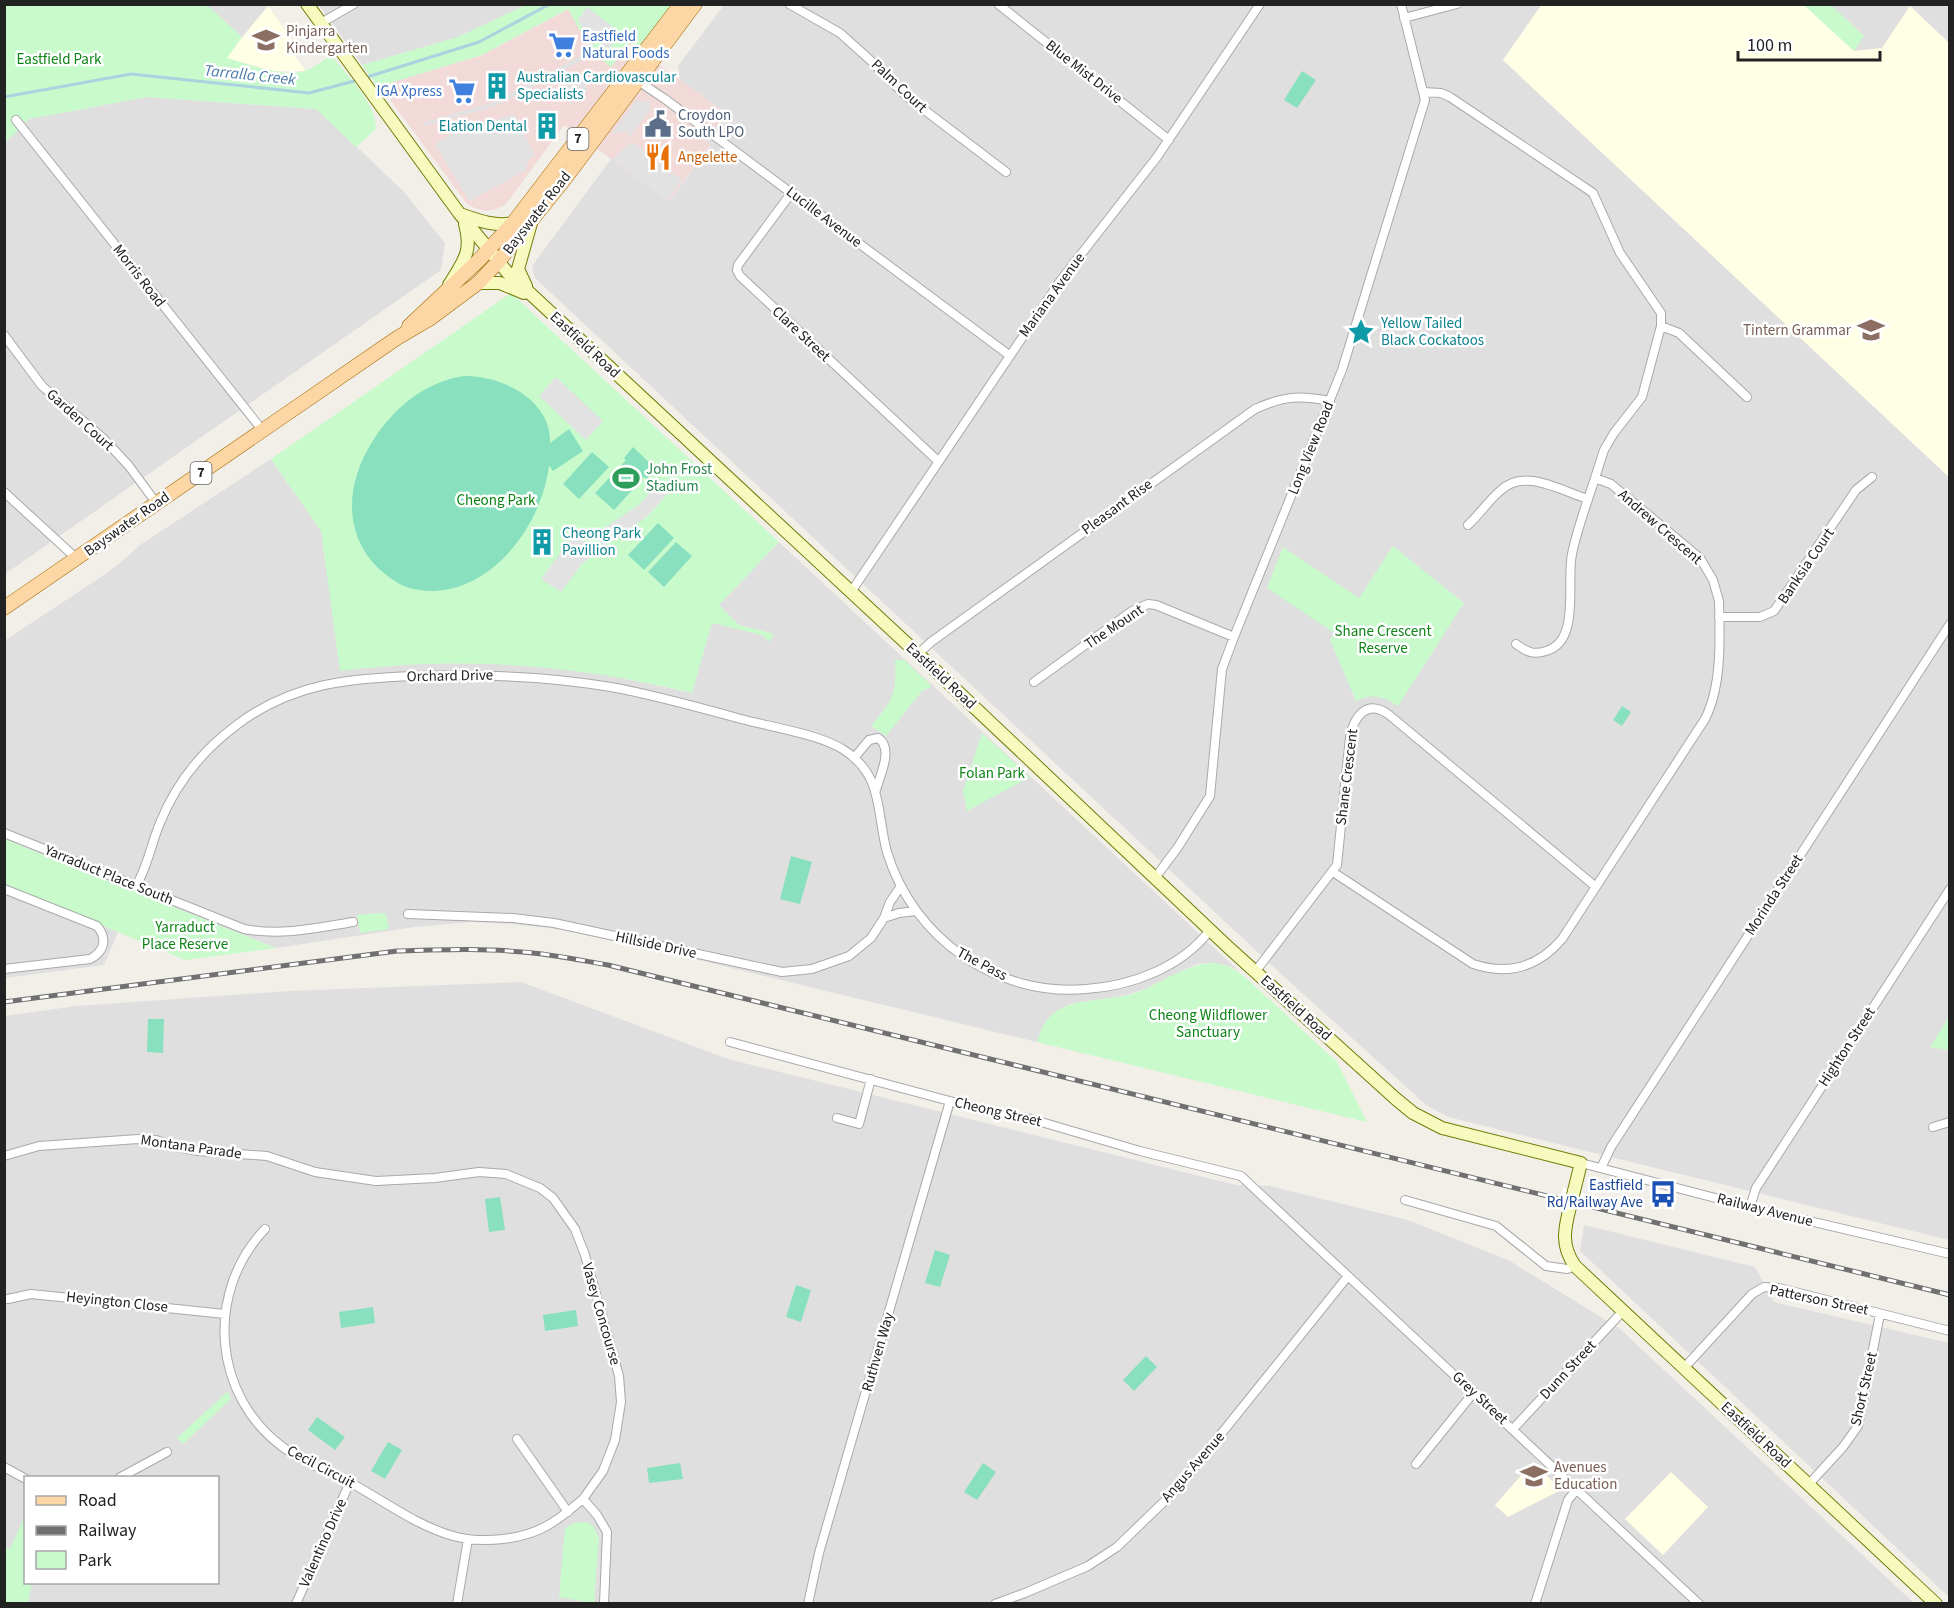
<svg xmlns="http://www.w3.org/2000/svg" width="1954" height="1608" font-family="'Source Sans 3',sans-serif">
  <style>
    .residential { fill: #e0dfdf; fill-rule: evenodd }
    .commercial { fill: #f2dad9 }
    .education { fill: #ffffe5 }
    .park { fill: #c8facc }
    .pitch { fill: #88e0be }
    .parking { fill: #e2e2e2 }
    .pier { fill: #fff }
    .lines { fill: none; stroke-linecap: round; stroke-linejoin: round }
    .stream { stroke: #aad3df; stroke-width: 3 }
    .street-casing { stroke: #a9a9a9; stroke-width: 10 }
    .secondary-casing { stroke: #707d05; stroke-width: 14 }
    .primary-casing { stroke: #a06b00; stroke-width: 15 }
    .street { stroke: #fff; stroke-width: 8 }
    .secondary { stroke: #f7fabf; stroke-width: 12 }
    .primary { stroke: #fcd6a4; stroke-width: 14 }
    .rail-casing { stroke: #707070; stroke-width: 5 }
    .rail { stroke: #fff; stroke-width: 3; stroke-dasharray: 9; stroke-linecap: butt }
    .secondary-bridge-casing { stroke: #707d05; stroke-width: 14; stroke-linecap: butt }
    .secondary-bridge { stroke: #f7fabf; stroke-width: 12 }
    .labels { text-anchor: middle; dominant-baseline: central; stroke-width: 5; stroke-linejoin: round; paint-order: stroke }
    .shield { fill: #fff; stroke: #646464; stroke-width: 1.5 }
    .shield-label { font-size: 14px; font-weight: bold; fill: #222 }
    .education-label { font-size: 15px; fill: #785e54; stroke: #fff; text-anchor: start }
    .shop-label { font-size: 15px; fill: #366cbe; stroke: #fff; text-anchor: start }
    .park-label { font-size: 15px; fill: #0c8416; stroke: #fff }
    .street-label { font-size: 15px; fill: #222; stroke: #fff }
    .culture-label { font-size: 15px; fill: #0d838f; stroke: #fff; text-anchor: start }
    .service-label { font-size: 15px; fill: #4e5e75; stroke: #fff; text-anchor: start }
    .food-label { font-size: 15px; fill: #c56008; stroke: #fff; text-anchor: start }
    .leisure-label { font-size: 15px; fill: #27864d; stroke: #fff; text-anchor: start }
    .transit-label { font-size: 15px; fill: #164399; stroke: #fff; text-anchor: end }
    .water-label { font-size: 16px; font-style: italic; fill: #4a7aab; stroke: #fff }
  </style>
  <rect width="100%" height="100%" fill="#f2efe9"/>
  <!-- residential -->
  <path class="residential" d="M267,4l1,2 -26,31 -36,-32z
    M319,5h207l-68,32 -96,28z
    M724,5h818l-39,55 446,417v763l-501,-123 -22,-12 -146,-132 -745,-695 -3,-12 79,-107 58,42 42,-55 -6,-5 21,-28 -46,-33 -2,-14z
    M1804,5h145v38l-39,-37 -28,42 -28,3z
    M147,97l170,12 87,83 41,51 -4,27 -436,304 -1,-431 25,-24z
    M271,459l50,72 20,139 79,-7 93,1 88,9 91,20 20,-71 50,13 8,6 3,-7 -34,-9 -20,-20 60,-63 460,429 -10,-5 -16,-3 -16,1 -44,22 -20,7 -21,5 -42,6 -18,11 -12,17 -3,10 -351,-85 -127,-28 -49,-5 -39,-2 -56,5 -139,21 -271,-109 -1,-198 94,-62 22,-16 20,-18z
    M4,885l114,47 -14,33 -99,13z
    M521,982l207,77 508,126 34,1 138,34 102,41 110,68 294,274 -1909,1v-588l71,-10 213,-15zM26,1478h192v104h-192z
    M1584,1225l171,42 19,35 175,41v254l-369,-346z"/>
  <!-- commercial -->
  <path class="commercial" d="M569,9l23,43 19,14 18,-23 97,70 -20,28 5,4 -42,56 -105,-76 -58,79 -9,5 -11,2 -11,-3 -8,-4 -87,-118 102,-31z"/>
  <!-- education -->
  <path class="education" d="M1542,4l262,1 50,46 28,-3 28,-42 39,37v434l-446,-417z
    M268,6l26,37 -6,4 18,24h-32l-48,-13z
    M1533,1462l28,28 -53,27 -13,-12z
    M1671,1472l37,35 -45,48 -38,-36z"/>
  <!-- park -->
  <path class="park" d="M5,5h202l35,32 -15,21c21,6 58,21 80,12 8,-3 17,-10 24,-15 16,21 45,47 45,74l-20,18 -40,-38 -169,-12 -118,22 -24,24z
    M526,5h148l-34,45 -11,-7 -18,24 -19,-15 -24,-43 -86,46 -102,31 -4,-2 -14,-19 96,-28z
    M1804,5h27l33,31 -10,15z
    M511,293l268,249 -60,63 20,20 35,9 -5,8 -7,-7 -50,-12 -20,70c-120,-29 -228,-37 -352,-22l-19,-140 -50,-72z
    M1393,546l71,57 -66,103c-14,-10 -26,-13 -42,-5l-26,-61 4,-7 -67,-45 16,-41 76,51z
    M895,660h9l27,25 -1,3 -8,3 -36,45 -15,-10c21,-25 26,-32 24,-66z
    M982,733l48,44 -63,34 -4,-20z
    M4,839l272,109 -91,12 -180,-75z
    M379,913l7,1 3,15 -29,4 -3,-18z
    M1213,963l16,3 16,11 92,85 30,60 -330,-80c4,-14 10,-26 23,-33 17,-10 51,-9 72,-15 28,-9 51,-30 81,-31z
    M1949,1017v33l-19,-3z
    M228,1391l3,8 -48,45 -6,-6z
    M25,1515l1,67 6,1 -4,20h-23v-56l5,2z
    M577,1522l12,1 5,4 5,11 -5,65 -35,-6 6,-69z"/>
  <!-- pitch -->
  <path class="pitch" d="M1302,71l14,9 -19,28 -13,-8z
    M464,376c37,-1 88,24 86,67l19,-14 14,22 -30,20 -4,-6c-7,63 -64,139 -136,124 -13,-3 -25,-12 -35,-21 -37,-37 -31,-88 -4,-129 21,-32 51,-57 90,-63z
    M633,447l23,22 -9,10 -3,-2 -30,33 -19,-17 31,-33 -2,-2z
    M592,452l17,15 -30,32 -16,-15z
    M658,523l16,15 -30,32 -16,-15z
    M676,542l16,14 -28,31 -16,-15z
    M1622,706l9,6 -9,14 -9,-6z
    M791,856l21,6 -12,42 -20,-5z
    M148,1019h16l-1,34 -16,-1z
    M500,1197l5,33 -16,2 -4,-33z
    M935,1250l15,5 -10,32 -15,-4z
    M796,1285l15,5 -10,32 -15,-5z
    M373,1307l2,16 -34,5 -2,-16z
    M576,1310l2,16 -33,5 -2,-16z
    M1146,1356l11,11 -23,24 -11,-11z
    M317,1417l28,20 -10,13 -27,-20z
    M388,1442l14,8 -17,29 -14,-8z
    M680,1463l3,16 -34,4 -2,-15z
    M983,1463l13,9 -19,28 -13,-8z"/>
  <!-- parking -->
  <path class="parking" d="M587,7l34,26 -12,16 -10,-7 -8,4 -13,-26z
    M581,56l2,4 -87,46 -72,20 -2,-3 73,-21z
    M581,78l7,12 -17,14 -8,-16z
    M637,100l3,2 9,-2 1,10 -21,28 -3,-7 -11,3 -2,-2z
    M515,114l20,42 -6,3 -4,12 -56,30 -34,-57 15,-9z
    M632,142l50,38 -14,20 -56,-41z
    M556,377l47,44 -17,19 -47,-44z
    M655,486l12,8 -11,13 -12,12 -40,27 -10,-11 46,-31z
    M576,532l20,21 -14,11 -21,28 -20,-13z"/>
  <!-- pier -->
  <path class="pier" d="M1563,1188l21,5 -5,16 -19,-5z"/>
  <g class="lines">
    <!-- stream -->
    <path class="stream" d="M364,78l115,-36 71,-38
      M4,97l127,-23 178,19 49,-13"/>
    <defs>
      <path id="street" d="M789,4l51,29 29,26 37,37 100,76
        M998,4l171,136
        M1404,18l53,-14
        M321,23l33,-19
        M638,81l27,18 344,256
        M16,120l247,311
        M792,192l-54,73 -1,5 3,6 198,185
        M1661,326l18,7 68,64
        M4,335l38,51 61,52 26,28 28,38
        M4,492l73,67
        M1468,525c12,-11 20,-24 32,-34 24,-24 61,0 88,8
        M851,592l210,-312 96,-123 103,-153
        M1719,617h41l14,-6 82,-121 16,-13
        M1516,644c11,8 17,11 30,7 35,-10 20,-69 26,-97 5,-25 15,-51 23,-76
        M918,654l13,-12 324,-233c29,-13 44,-14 75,-8
        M1034,682l98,-71 16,-7 8,1 78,32
        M854,758l15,-18 9,-2c16,10 2,37 -2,52
        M4,833l240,96c36,7 73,-1 109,-7
        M1333,872l140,92c36,12 65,3 89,-25l143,-220c17,-33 15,-81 14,-118l-6,-21 -13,-22 -89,-74 -16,-6 9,-28 10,-17 28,-36 19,-71v-13l-41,-60 -27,-60 -143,-96 -9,-4 -18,-1
        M1155,878l23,-31 32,-51 12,-127 12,-32 108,-267 83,-270 -24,-96
        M136,886c12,-20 15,-42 24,-63 16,-40 44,-74 78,-99 55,-41 112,-46 178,-48 66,-2 130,0 195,11 44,8 87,20 130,32 30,8 78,15 103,31 40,26 32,62 43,102 26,86 109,145 199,137 46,-3 96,-22 124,-59
        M4,889l93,37c11,13 7,26 -7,33l-86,10
        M408,914l105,4 41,5 228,49 30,-3 37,-13 22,-18 13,-20 15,-5 17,-2
        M884,918l6,-16 11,-16
        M1255,972l82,-107 13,-128c4,-20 16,-38 38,-23l208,173
        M730,1042l257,69 44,8 109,32 101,25 458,428
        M837,1118l22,6 12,-45
        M1933,1127l17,-5
        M4,1156l35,-10 99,-7 18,1 21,7 21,4 69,5 48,16 61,9 59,-3 44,-6 27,2 34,14 13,10 22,31 10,26 34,121 2,26 -6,38 -12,31 -20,28 14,16 10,17 -3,72
        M1581,1163l169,44 200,47
        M1601,1168l10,-21 339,-523
        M1405,1200l91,26 50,40 21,3 8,-3
        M1750,1207l6,-19 194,-299
        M265,1229c-60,63 -53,167 19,219 21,15 46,24 69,36 32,18 65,42 100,52 30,8 71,4 97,-12 12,-7 22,-16 33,-25
        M8,1299l23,-5 194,20
        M1684,1368l68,-74 12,-7 15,1 171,43
        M1513,1429l110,-118
        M517,1439l51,73
        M1416,1464l58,-72
        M4,1467l22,12
        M119,1478l48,-26
        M1809,1484l34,-37 15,-21 22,-112
        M296,1604l54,-122
        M457,1604l11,-65
        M808,1604l11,-51 131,-452
        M995,1604l30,-11 63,-27 29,-19 59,-57 172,-214
        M1535,1604l33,-104 9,-11"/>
      <path id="secondary" d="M307,4l152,209 48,59 411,382 310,293 168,152 17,14 29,15 139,35 -7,28
        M460,214c17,6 35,13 53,9
        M478,283h22l24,10
        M449,285c14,-23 24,-33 16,-61
        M526,286l-8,-17 13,-46
        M1570,1207c-6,23 -9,39 5,59l361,338"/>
      <path id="primary" d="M409,326l68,-64 36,-39 168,-219
        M4,608l393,-270 34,-20 47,-35 20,-21 69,-86 128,-172"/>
    </defs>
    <!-- street casing -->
    <use href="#street" class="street-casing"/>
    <!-- secondary casing -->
    <use href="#secondary" class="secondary-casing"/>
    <!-- primary casing -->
    <use href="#primary" class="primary-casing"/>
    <!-- street -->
    <use href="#street" class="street"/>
    <!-- secondary -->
    <use href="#secondary" class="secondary"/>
    <!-- primary -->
    <use href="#primary" class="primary"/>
    <defs>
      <path id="rail" d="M4,1002l393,-51c41,-1 83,-3 125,1 29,2 57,8 86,13l1342,330"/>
    </defs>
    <!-- rail casing -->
    <use href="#rail" class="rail-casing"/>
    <!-- rail -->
    <use href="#rail" class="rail"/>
    <defs>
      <path id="secondary-bridge" d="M1570,1207l4,-16"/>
    </defs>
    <!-- secondary-bridge casing -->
    <use href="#secondary-bridge" class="secondary-bridge-casing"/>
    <!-- secondary-bridge -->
    <use href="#secondary-bridge" class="secondary-bridge"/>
  </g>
  <!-- icons -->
  <defs>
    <symbol id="school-bare" viewBox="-9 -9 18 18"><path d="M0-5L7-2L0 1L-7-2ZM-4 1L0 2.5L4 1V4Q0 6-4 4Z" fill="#8d6e63" stroke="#fff" stroke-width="2.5" paint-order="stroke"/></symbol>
    <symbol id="supermarket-bare" viewBox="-9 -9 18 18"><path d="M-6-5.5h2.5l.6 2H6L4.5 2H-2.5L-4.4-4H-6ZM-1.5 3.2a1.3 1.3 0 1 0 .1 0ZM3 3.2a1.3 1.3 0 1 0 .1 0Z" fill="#3f7fe0" stroke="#fff" stroke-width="2.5" paint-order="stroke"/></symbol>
    <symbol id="building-bare" viewBox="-9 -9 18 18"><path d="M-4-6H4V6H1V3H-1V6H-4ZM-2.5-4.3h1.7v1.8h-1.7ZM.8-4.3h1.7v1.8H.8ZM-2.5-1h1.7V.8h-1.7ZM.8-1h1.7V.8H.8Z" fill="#0f9aa8" stroke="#fff" stroke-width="2.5" paint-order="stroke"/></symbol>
    <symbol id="civic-bare" viewBox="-9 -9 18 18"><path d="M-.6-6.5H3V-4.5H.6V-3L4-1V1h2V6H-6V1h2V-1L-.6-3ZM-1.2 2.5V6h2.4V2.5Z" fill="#5c6f8a" stroke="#fff" stroke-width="2.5" paint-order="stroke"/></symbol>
    <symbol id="restaurant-bare" viewBox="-9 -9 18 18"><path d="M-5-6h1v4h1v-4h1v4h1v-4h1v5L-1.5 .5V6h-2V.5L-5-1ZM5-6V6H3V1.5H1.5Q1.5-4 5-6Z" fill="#e8710a" stroke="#fff" stroke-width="2.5" paint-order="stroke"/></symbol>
    <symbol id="sight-bare" viewBox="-9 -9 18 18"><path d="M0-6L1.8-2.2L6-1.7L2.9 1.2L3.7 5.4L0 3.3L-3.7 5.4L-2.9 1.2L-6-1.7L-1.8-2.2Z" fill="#0f9aa8" stroke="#fff" stroke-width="2.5" paint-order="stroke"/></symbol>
    <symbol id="stadium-bare" viewBox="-9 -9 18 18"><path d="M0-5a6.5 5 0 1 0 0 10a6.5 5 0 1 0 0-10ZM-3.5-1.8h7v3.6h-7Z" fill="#2e9e5b" stroke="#fff" stroke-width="2.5" paint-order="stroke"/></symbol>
    <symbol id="bus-bare" viewBox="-9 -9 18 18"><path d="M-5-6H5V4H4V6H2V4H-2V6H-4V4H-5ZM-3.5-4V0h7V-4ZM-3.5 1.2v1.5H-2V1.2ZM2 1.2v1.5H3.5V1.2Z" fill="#1a4fb4" stroke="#fff" stroke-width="2.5" paint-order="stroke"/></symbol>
  </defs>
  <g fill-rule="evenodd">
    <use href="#school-bare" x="247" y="21" width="38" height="38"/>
    <use href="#supermarket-bare" x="543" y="26" width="38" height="38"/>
    <use href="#building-bare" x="478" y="67" width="38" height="38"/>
    <use href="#supermarket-bare" x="443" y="72" width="38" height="38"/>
    <use href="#civic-bare" x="639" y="105" width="38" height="38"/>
    <use href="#building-bare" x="528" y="107" width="38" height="38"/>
    <use href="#restaurant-bare" x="639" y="138" width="38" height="38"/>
    <use href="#school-bare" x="1852" y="311" width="38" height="38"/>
    <use href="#sight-bare" x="1342" y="313" width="38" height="38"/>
    <use href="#stadium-bare" x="607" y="459" width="38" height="38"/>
    <use href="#building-bare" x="523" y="523" width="38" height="38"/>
    <use href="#bus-bare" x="1644" y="1175" width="38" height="38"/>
    <use href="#school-bare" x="1515" y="1457" width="38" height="38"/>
  </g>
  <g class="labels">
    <!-- shield labels -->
    <g class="shield">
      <rect x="567.5" y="128" width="21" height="22" rx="4.5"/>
      <rect x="190.5" y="462" width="21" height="22" rx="4.5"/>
    </g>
    <g class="shield-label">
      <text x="578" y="139">7</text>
      <text x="201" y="473">7</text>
    </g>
    <!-- education labels -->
    <g class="education-label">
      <text x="286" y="31">Pinjarra<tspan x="286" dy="17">Kindergarten</tspan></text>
      <text x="1851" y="330" text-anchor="end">Tintern Grammar</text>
      <text x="1554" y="1467">Avenues<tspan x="1554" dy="17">Education</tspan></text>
    </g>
    <!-- shop labels -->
    <g class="shop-label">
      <text x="582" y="36">Eastfield<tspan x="582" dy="17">Natural Foods</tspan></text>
      <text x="442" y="91" text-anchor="end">IGA Xpress</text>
    </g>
    <!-- park labels -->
    <g class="park-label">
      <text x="59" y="59">Eastfield Park</text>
      <text x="496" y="500">Cheong Park</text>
      <text x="1383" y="631">Shane Crescent<tspan x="1383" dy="17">Reserve</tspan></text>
      <text x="992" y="773">Folan Park</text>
      <text x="185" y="927">Yarraduct<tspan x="185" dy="17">Place Reserve</tspan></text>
      <text x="1208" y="1015">Cheong Wildflower<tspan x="1208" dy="17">Sanctuary</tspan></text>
    </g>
    <!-- street labels -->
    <g class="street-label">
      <text transform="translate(1084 72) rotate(38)">Blue Mist Drive</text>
      <text transform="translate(899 86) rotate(43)">Palm Court</text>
      <text transform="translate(537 213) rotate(-52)">Bayswater Road</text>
      <text transform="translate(824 217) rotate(37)">Lucille Avenue</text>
      <text transform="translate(139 276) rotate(52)">Morris Road</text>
      <text transform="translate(1052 295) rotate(-54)">Mariana Avenue</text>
      <text transform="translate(801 334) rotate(43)">Clare Street</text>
      <text transform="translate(585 345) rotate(43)">Eastfield Road</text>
      <text transform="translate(80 420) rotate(42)">Garden Court</text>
      <text transform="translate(1311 448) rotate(-68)">Long View Road</text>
      <text transform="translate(1117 507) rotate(-36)">Pleasant Rise</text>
      <text transform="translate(127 524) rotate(-35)">Bayswater Road</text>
      <text transform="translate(1660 527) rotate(41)">Andrew Crescent</text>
      <text transform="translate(1806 566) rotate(-56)">Banksia Court</text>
      <text transform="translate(1114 627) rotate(-34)">The Mount</text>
      <text transform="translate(450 676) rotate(-1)">Orchard Drive</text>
      <text transform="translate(941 676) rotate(43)">Eastfield Road</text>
      <text transform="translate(1347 777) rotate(-83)">Shane Crescent</text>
      <text transform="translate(109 875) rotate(22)">Yarraduct Place South</text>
      <text transform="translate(1774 895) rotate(-57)">Morinda Street</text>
      <text transform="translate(656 945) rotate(12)">Hillside Drive</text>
      <text transform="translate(982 964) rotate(28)">The Pass</text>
      <text transform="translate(1296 1008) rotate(42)">Eastfield Road</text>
      <text transform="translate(1847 1047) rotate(-57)">Highton Street</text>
      <text transform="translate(998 1112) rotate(13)">Cheong Street</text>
      <text transform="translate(191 1147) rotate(8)">Montana Parade</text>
      <text transform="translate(1765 1210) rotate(14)">Railway Avenue</text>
      <text transform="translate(1819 1300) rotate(12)">Patterson Street</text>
      <text transform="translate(117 1302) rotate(6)">Heyington Close</text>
      <text transform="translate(601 1314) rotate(74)">Vasey Concourse</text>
      <text transform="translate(878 1352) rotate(-74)">Ruthven Way</text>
      <text transform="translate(1568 1370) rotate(-47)">Dunn Street</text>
      <text transform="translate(1864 1389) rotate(-77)">Short Street</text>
      <text transform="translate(1480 1398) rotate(43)">Grey Street</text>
      <text transform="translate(1756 1435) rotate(43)">Eastfield Road</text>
      <text transform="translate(321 1467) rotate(28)">Cecil Circuit</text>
      <text transform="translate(1193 1467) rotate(-49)">Angus Avenue</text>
      <text transform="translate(323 1543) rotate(-66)">Valentino Drive</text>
    </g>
    <!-- culture labels -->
    <g class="culture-label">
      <text x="517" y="77">Australian Cardiovascular<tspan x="517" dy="17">Specialists</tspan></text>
      <text x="527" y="126" text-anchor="end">Elation Dental</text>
      <text x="1381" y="323">Yellow Tailed<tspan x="1381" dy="17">Black Cockatoos</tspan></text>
      <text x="562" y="533">Cheong Park<tspan x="562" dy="17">Pavillion</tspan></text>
    </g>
    <!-- service labels -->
    <g class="service-label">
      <text x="678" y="115">Croydon<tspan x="678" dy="17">South LPO</tspan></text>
    </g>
    <!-- food labels -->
    <g class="food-label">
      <text x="678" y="157">Angelette</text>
    </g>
    <!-- leisure labels -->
    <g class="leisure-label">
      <text x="646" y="469">John Frost<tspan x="646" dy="17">Stadium</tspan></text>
    </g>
    <!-- transit labels -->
    <g class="transit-label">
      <text x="1643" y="1185">Eastfield<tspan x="1643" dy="17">Rd/Railway Ave</tspan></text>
    </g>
    <!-- water labels -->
    <g class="water-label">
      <text transform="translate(250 75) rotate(6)">Tarralla Creek</text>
    </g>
  </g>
  <!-- border -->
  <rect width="1954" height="1608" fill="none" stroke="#222222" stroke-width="12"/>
  <!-- legend -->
  <rect x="24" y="1476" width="195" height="108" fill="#ffffff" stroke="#a7a7a7" stroke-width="1.5"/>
  <rect x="36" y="1496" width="30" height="9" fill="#fcd6a4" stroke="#a7a7a7" stroke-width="1.5"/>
  <text x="78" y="1506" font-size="18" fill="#222222">Road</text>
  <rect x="36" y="1526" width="30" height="9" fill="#707070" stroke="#a7a7a7" stroke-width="1.5"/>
  <text x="78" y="1536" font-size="18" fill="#222222">Railway</text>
  <rect x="36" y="1551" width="30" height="18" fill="#c8facc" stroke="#a7a7a7" stroke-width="1.5"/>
  <text x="78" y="1566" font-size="18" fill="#222222">Park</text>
  <!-- scale -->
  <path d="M1738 51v9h142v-9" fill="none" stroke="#222222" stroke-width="3"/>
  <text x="1747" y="51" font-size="18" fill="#222222" stroke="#ffffff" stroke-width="4.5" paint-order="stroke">100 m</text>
</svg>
